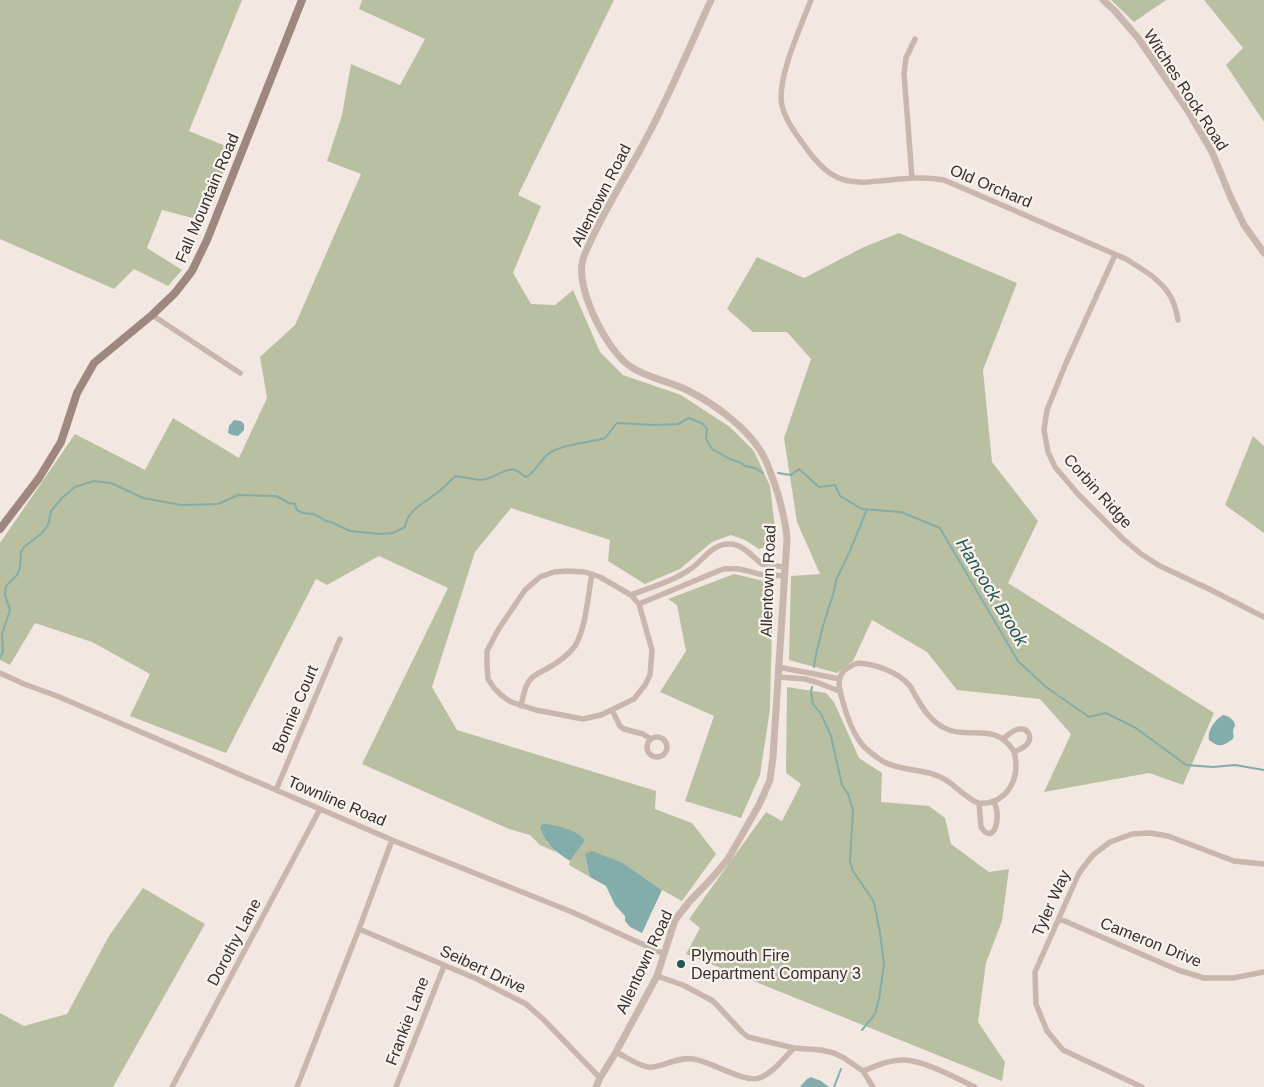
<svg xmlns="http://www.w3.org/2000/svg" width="1264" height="1087" font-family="Arial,sans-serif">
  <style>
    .green { fill: #b9c0a2 }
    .water { fill: #82adaa }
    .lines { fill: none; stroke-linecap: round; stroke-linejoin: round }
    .stream { stroke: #82adaa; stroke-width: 2 }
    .minor { stroke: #c9b7ae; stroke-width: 5.5 }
    .tertiary { stroke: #c9b7ae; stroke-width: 7 }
    .secondary { stroke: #9d877f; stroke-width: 8 }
    .poi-dot { fill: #245755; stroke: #f9f3ee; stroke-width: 2 }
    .labels { text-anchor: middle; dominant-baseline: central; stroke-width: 4.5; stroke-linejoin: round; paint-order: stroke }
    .street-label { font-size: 16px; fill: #382e2c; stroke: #f9f3ee }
    .poi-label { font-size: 16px; fill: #382e2c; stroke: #f9f3ee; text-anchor: start }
    .water-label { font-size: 18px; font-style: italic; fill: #245755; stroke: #f9f3ee }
  </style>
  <rect width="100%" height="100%" fill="#f2e8e1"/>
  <!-- green -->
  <path class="green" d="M0,0h242l-53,131 44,18 -29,72 -42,-11 -15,38 35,22 -14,16 -34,-17 -20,20 -114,-50z
    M362,0h252l-96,195 23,11 -28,67 18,31 24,1 18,-15 27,62 23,23 58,20 49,32 24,24 16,35 6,50 -5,9 -12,4 -14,-9 -14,-5 -19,7 -32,27 -35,15 -37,-23 2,-21 -99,-32 -36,44 -43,135 25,43 199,61 -1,18 37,14 24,31 -34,47 -20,-11 -39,-27 -38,-8 5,22 -21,-12 1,-4 15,-20h-39l10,11 -16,-7 -10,-10 -21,-6 -147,-65 86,-176 -69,-32 -52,29 -11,-6 -90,174 -96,-37 20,-42 -58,-32 -57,-19 -25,42 -10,-5v-117l75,-109 70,36 28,-52 66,40 28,-60 -7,-41 35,-32 66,-151 -34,-13 15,-46 9,-51 49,21 25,-46 -66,-30z
    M1111,0h55l-32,22z
    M1204,0h60v122l-38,-57 17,-17z
    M899,233l118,50 -34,87 9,92 46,59 -30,62 206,130 -31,72 -34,-12 -105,19 27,-58 -31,-35 -83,-9 -30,-38 -55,-32 -19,41 -16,12 -48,-13 2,-84 29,-2 -23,-52 -13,-84 27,-79 -24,-27h-34l-26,-23 30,-52 47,21 60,-31z
    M1253,436l11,10v87l-39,-28z
    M734,574l39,9 -3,126 -10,66 -19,43 -56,-17 29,-85 -54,-24 26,-41 -9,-46 -9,-6z
    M787,687l39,6 8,9 25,56 23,15 -1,29 48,4 16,12 6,26 38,28 20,-3 -7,52 -16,42 -8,59 27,40 -3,19 -316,-127 14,-26 -11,-9 77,-107 16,9 19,-37 -15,-11z
    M143,888l62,36 -92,163h-113v-74l24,13 43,-12 42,-78z"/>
  <!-- water -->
  <path class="water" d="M234,420l7,1 3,3v6l-6,6 -6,-1 -4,-2 1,-7z
    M1223,715c6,1 12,5 12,11 -1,2 -2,3 -2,5 0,2 1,5 0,8 -10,7 -14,9 -24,1 -2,-10 6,-20 14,-25z
    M542,824c12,0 37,6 43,17l-15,20c-17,-11 -23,-16 -30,-34z
    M592,851l31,12 39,27 -20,43 -12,-6 -5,-6v-5l-10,-11 -9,-19 -16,-9 -5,-22 1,-2z
    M811,1077l10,4 8,6h-29l7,-8z"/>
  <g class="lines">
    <!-- stream -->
    <path class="stream" d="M778,473l13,2 8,-6 20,18 16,-2 5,11 22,13 39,3 39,16 78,133 28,26 43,30 17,-4 30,15 50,37 27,2 22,-2 29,5
      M0,658l3,-7 -1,-17 8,-24 -5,-15 1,-9 11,-11 3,-7 1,-16 3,-5 17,-13 7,-9 3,-14 11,-13 13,-11 19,-6 17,2 32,15 38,7 37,-1 20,-9 38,1 13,7 6,1 2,6 6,3 11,1 12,7 5,1 19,9 31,3 12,-1 12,-6c3,-17 16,-22 29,-32 8,-5 14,-13 22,-19 8,1 16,3 24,4 12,0 25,-13 35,-10 4,1 7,5 11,7 10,-4 14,-19 25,-25 16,-9 37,-9 54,-14l12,-15 38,2 23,-1 11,-6 14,6 4,5 -1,10 6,10 16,9 13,5 4,3 10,2 8,5
      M814,667l2,-13 7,-28 11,-35 2,-11 14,-29 17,-42
      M812,687l-1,5 2,12 8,10 10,22 11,49 6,9 5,16 -3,51 3,10 21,31 6,31 4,31 -5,35 -4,15 -13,16
      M834,1087l7,-18"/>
    <!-- minor -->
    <path class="minor" d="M811,0c-10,26 -35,80 -29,106 5,18 17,32 27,46 14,18 27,30 51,30 6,1 13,-1 19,-1 22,-2 43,-5 65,-1l182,79c19,12 40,23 48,45 2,5 3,11 4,16
      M912,178l-8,-105 2,-15 9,-19
      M1115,255l-49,108 -19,47 -3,20 4,22 7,15 23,27 44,44 19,16 19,12 49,23 55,28
      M152,315l88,58
      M567,571l18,1 15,5 31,18 8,9 13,46 -2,25 -5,10 -11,14 -33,16 -18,4 -47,-9 -25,-8 -10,-7 -7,-7 -6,-9 -1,-13v-15l11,-21 27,-40 15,-13 14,-5z
      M631,595c21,-8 43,-14 61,-27 12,-9 21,-25 38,-24 12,0 23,13 32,20l4,1 19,2
      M639,604l84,-35c14,-2 24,2 36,5 9,1 17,1 25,2
      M858,663c17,1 40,9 51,22 3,3 4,7 6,10 7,12 14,24 26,31 25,16 52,-6 72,24 3,5 3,13 3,19 -2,20 -16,36 -37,34 -8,-1 -23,-16 -30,-21 -21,-15 -43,-9 -65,-20 -8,-5 -17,-11 -23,-19 -8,-10 -12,-22 -16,-34 -6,-21 -14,-37 13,-46z
      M778,667l62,12
      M0,673l24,11 33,12 105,45 230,99 180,72 92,42
      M778,677l27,2 11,3 23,9
      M521,706c2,-8 3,-18 8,-25 5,-7 12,-9 19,-13 9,-5 21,-14 27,-22 11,-18 13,-51 17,-72
      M612,710l8,16 4,3 19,5 8,5
      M647 747a10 10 0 1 1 20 0a10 10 0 1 1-20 0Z
      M1003,739c5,-4 11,-10 17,-10 8,-1 12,8 8,14 -3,4 -9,7 -14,9
      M276,790l64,-151
      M979,803l2,24c13,20 21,-11 13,-25
      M1060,919l118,51 26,8h29l31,-6
      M359,929l118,50 49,25 17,15 57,59
      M657,976l26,9 30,16 29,31 6,5 46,11 27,2 13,3 10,5 19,13 10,16
      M616,1052c10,5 21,13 32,15 11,2 30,-11 45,-8 17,2 51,24 66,19 13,-4 26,-21 35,-30
      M863,1071c13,-5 28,-12 42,-11 20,1 51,18 70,27
      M172,1087l148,-278
      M297,1087l62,-158 33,-89
      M396,1087l48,-121
      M1142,1087l-79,-37 -16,-19 -11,-27 -1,-32 44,-99 14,-18 17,-13 22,-8 18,-1 18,3 66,25 30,3"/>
    <!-- tertiary -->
    <path class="tertiary" d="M1103,0l11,10 24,28 50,73 24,41 19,46 13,27 20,28
      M596,1087l4,-9 16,-26 41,-76 18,-56 14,-18 23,-24 16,-19 31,-54 11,-25 3,-23 14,-218c-1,-16 -5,-30 -9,-45 -4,-12 -8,-24 -13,-35 -14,-29 -50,-55 -78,-69 -19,-9 -39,-12 -56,-23 -24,-16 -53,-74 -49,-103 1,-9 7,-19 11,-28 14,-29 31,-57 47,-86 27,-48 48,-100 71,-150"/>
    <!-- secondary -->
    <path class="secondary" d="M0,529l39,-51 22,-36 16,-49 17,-30 58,-48 23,-22 17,-22 15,-31 95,-240"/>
  </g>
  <!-- markers -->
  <circle class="poi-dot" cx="681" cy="964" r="5"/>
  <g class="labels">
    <!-- street labels -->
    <g class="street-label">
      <text transform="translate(1186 90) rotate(57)">Witches Rock Road</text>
      <text transform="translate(991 186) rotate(23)">Old Orchard</text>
      <text transform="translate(601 195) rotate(-63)">Allentown Road</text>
      <text transform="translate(207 198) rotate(-67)">Fall Mountain Road</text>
      <text transform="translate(1098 491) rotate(48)">Corbin Ridge</text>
      <text transform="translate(768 581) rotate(-88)">Allentown Road</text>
      <text transform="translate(295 709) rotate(-67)">Bonnie Court</text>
      <text transform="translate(337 801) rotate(23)">Townline Road</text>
      <text transform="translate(1051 903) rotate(-66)">Tyler Way</text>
      <text transform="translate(234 942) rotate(-62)">Dorothy Lane</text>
      <text transform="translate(1151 942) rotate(22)">Cameron Drive</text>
      <text transform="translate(644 962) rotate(-65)">Allentown Road</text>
      <text transform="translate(483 969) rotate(25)">Seibert Drive</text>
      <text transform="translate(407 1021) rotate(-69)">Frankie Lane</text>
    </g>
    <!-- poi labels -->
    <g class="poi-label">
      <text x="691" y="955">Plymouth Fire<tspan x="691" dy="18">Department Company 3</tspan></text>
    </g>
    <!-- water labels -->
    <g class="water-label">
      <text transform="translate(992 592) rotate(59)">Hancock Brook</text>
    </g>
  </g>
</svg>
